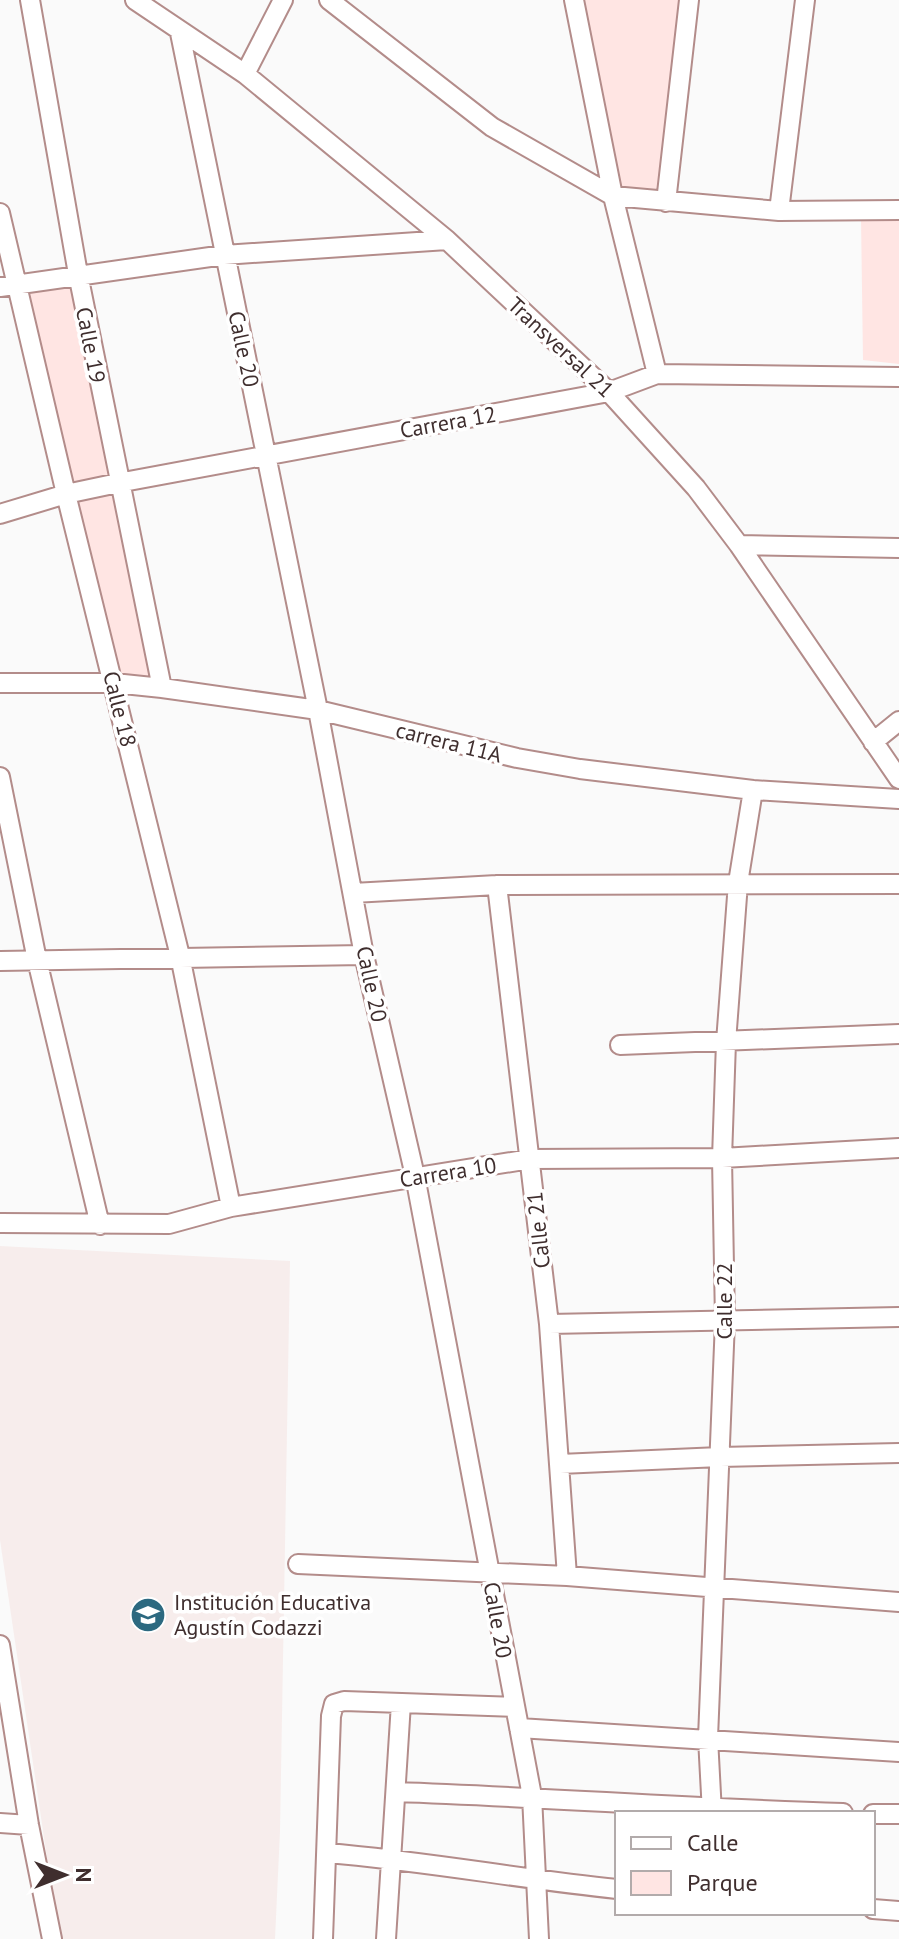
<svg xmlns="http://www.w3.org/2000/svg" width="899" height="1939" font-family="'PT Sans',sans-serif">
  <style>
    .built { fill: #f7edec }
    .green { fill: #ffe5e3 }
    .lines { fill: none; stroke-linecap: round; stroke-linejoin: round }
    .minor-casing { stroke: #b38c8a; stroke-width: 22 }
    .minor { stroke: #fff; stroke-width: 18 }
    .labels { text-anchor: middle; dominant-baseline: central; stroke-width: 7; stroke-linejoin: round; paint-order: stroke }
    .street-label { font-size: 22px; fill: #3f2e2e; stroke: #fff }
    .poi-label { font-size: 22px; fill: #3f2e2e; stroke: #fff; text-anchor: start }
  </style>
  <rect width="100%" height="100%" fill="#fafafa"/>
  <!-- built -->
  <path class="built" d="M0,1246l290,15 -10,570 -5,108h-216l-59,-399z"/>
  <!-- green -->
  <path class="green" d="M577,0h107l-21,199 -46,-5z
    M899,216v148l-36,-4 -2,-142z
    M74,279l38,200 -42,8 -45,-197z
    M115,487l41,197 -40,-5 -44,-181z"/>
  <g class="lines">
    <defs>
      <path id="minor" d="M30,0l48,274 84,414
        M135,0l110,74 202,166 162,152 87,96 43,57 160,234
        M329,0l163,127 121,69 166,15 120,-1
        M574,0l39,196 44,178
        M180,33l138,677 46,245 51,221 117,620 7,143
        M245,74l38,-74
        M666,202l23,-202
        M779,211l26,-211
        M0,213l66,281 114,462 51,251
        M0,287l224,-32 223,-15
        M0,514l66,-20 52,-11 491,-91 48,-18 242,3
        M739,545l160,3
        M0,683h114l48,5 156,22 199,48 63,11 173,21 146,9
        M873,742l26,-21
        M0,777l37,183 63,265
        M497,885l52,439 18,252
        M353,893l144,-8 402,-1
        M0,961l364,-6
        M620,1045l279,-11
        M0,1223l169,1 62,-17 299,-48 192,-1 177,-10
        M549,1324l350,-7
        M560,1464l160,-7 179,-4
        M298,1564l269,12 332,26
        M0,1645l29,180 23,114
        M519,1728l380,24
        M396,1792c150,5 298,17 447,21
        M712,1813l-4,-75 17,-417 -3,-163 4,-116 12,-159 15,-93
        M873,1814h26
        M0,1823l29,2
        M327,1853c97,8 193,26 290,36
        M873,1909l26,2
        M323,1939l8,-223 3,-12 10,-3 170,6
        M386,1939l15,-236"/>
    </defs>
    <!-- minor casing -->
    <use href="#minor" class="minor-casing"/>
    <!-- minor -->
    <use href="#minor" class="minor"/>
  </g>
  <!-- icons -->
  <defs>
    <symbol id="university-disc" viewBox="-11 -11 22 22"><circle r="9.5" fill="#2c6980" stroke="#fff"/><path d="M0-5L7-2L0 1L-7-2ZM-4 1L0 2.5L4 1V4Q0 6-4 4Z" fill="#fff"/></symbol>
  </defs>
  <g fill-rule="evenodd">
    <use href="#university-disc" x="128" y="1595" width="40" height="40"/>
  </g>
  <g class="labels">
    <!-- street labels -->
    <g class="street-label">
      <text transform="translate(91 345) rotate(79)">Calle 19</text>
      <text transform="translate(561 347) rotate(43)">Transversal 21</text>
      <text transform="translate(244 349) rotate(78)">Calle 20</text>
      <text transform="translate(448 422) rotate(-10)">Carrera 12</text>
      <text transform="translate(120 709) rotate(76)">Calle 18</text>
      <text transform="translate(449 742) rotate(14)">carrera 11A</text>
      <text transform="translate(372 984) rotate(78)">Calle 20</text>
      <text transform="translate(448 1172) rotate(-9)">Carrera 10</text>
      <text transform="translate(538 1230) rotate(-96)">Calle 21</text>
      <text transform="translate(724 1301) rotate(-90)">Calle 22</text>
      <text transform="translate(498 1620) rotate(80)">Calle 20</text>
    </g>
    <!-- poi labels -->
    <g class="poi-label">
      <text x="174" y="1602">Institución Educativa<tspan x="174" dy="25">Agustín Codazzi</tspan></text>
    </g>
  </g>
  <!-- legend -->
  <rect x="615" y="1811" width="260" height="104" fill="#ffffff" stroke="#b2abab" stroke-width="2"/>
  <rect x="631" y="1837" width="40" height="12" fill="#ffffff" stroke="#b2abab" stroke-width="2"/>
  <text x="687" y="1851" font-size="24" fill="#3f2e2e">Calle</text>
  <rect x="631" y="1871" width="40" height="24" fill="#ffe5e3" stroke="#b2abab" stroke-width="2"/>
  <text x="687" y="1891" font-size="24" fill="#3f2e2e">Parque</text>
  <!-- north arrow -->
  <g transform="translate(64 1875) rotate(90)" stroke="#ffffff" stroke-width="6" paint-order="stroke">
  <path d="M0-6L14 30L0 20L-14 30Z" fill="#3f2e2e"/>
  <text y="-12" font-size="22" font-weight="bold" text-anchor="middle" fill="#3f2e2e">N</text>
  </g>
</svg>
